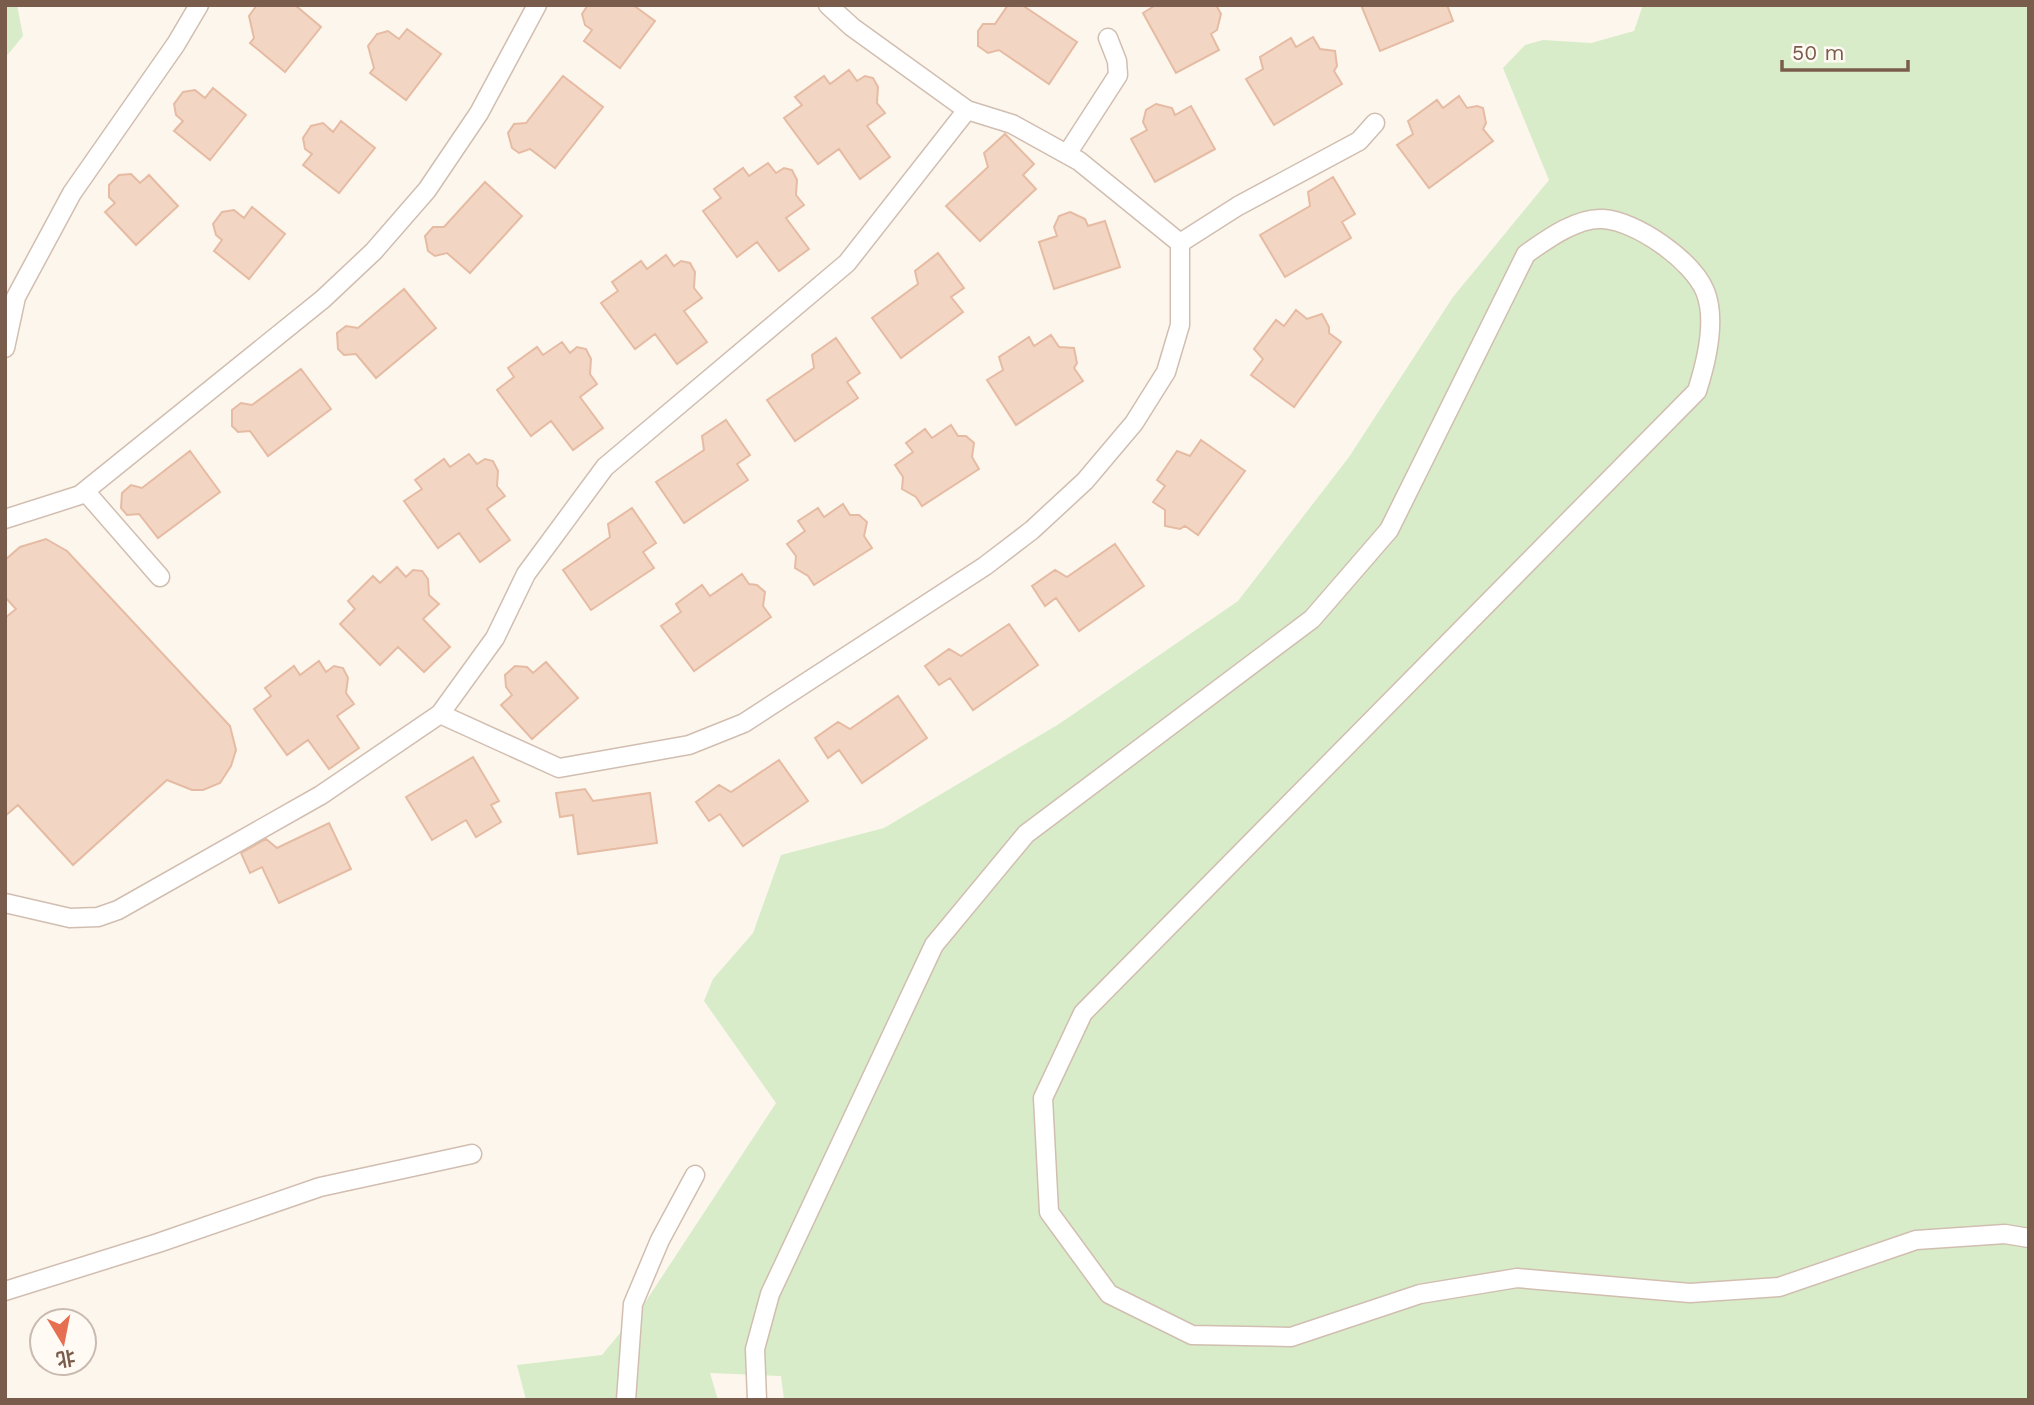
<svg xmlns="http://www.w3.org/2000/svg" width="2034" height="1405" font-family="'Work Sans','Noto Sans SC',sans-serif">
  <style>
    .green { fill: #d8ecc9 }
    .building { fill: #f3d5c3; stroke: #e6bba3; stroke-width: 2 }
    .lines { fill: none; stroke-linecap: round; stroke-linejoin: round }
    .minor-casing { stroke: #d1beb0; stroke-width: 21 }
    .minor { stroke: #fff; stroke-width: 18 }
  </style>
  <rect width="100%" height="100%" fill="#fdf6ec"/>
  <!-- green -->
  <path class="green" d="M5,5h12l6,31 -18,22z
    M1643,5h386v1395h-1245l-3,-24 -71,-3 8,27h-192l-9,-35 85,-10 42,-51 132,-201 -72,-102 9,-22 40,-46 28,-78 103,-27 175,-104 179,-123 111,-144 104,-160 96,-117 -46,-112 22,-23 18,-5 48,3 43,-12z"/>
  <!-- building -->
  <path class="building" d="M257,5h38l26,22 -36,45 -35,-29 4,-5 -5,-22z
    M588,5h45l22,16 -35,47 -36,-27 8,-11 -7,-5 -3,-11z
    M1008,5h14l55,37 -28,42 -50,-34 -11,3 -10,-7v-15l5,-7h12z
    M1156,5h60l5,9 -4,16 -6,4 8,16 -43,23 -33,-60z
    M1361,5h86l6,16 -73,30z
    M407,29l34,25 -35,46 -36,-27 4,-5 -6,-22 9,-12 11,-3 11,8z
    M1313,37l7,12 15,2 2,15 -3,5 8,13 -68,41 -28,-46 17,-10 -3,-12 31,-19 5,9z
    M849,70l8,11 8,-5 8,2 5,9 -1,16 8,10 -18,13 23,31 -30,22 -21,-30 -21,15 -34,-46 18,-13 -7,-8 29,-21 6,8z
    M563,76l40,31 -48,61 -25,-19 -11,4 -7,-5 -4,-15 6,-9 12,-1z
    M213,88l33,27 -36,45 -36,-29 9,-10 -7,-6 -2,-11 9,-12 12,-2 10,8z
    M1459,96l8,12 10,-2 6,2 3,15 -3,6 10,12 -64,47 -32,-43 16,-11 -5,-13 29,-21 6,8z
    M1156,104l16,4 3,7 16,-9 24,43 -60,33 -24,-43 16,-9 -4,-8 3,-12z
    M341,121l34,27 -36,45 -36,-28 9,-11 -7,-5 -2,-11 8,-12 12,-3 10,9z
    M1005,134l29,30 -11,11 13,14 -56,52 -34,-35 42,-39 -4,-14z
    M768,163l8,10 8,-5 8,2 5,10 -1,15 8,10 -18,13 23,31 -30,22 -22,-29 -20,15 -34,-46 18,-13 -7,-9 29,-21 6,8z
    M131,174l9,9 9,-8 29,31 -42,39 -31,-33 10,-9 -6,-6v-12l10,-10z
    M1333,177l22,37 -13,8 9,16 -66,39 -25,-42 50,-29 -2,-14z
    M485,182l37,34 -52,57 -23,-20 -12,3 -7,-5 -3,-15 8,-9h11z
    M252,207l33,27 -36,45 -35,-28 8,-11 -6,-5 -3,-11 9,-12 12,-2 10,8z
    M1070,212l15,7 3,7 17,-5 15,46 -66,22 -15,-47 18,-6 -3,-9 5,-11z
    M938,253l26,35 -13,9 12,15 -62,46 -29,-40 46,-34 -3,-13z
    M666,255l8,11 7,-5 9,2 5,9 -1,16 8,10 -18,13 23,31 -30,22 -22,-30 -20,15 -34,-46 17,-12 -6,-9 29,-21 6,8z
    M404,289l32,39 -60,50 -20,-24 -12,1 -6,-6 -1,-16 9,-7 12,2z
    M1296,310l11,9 15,-5 7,13v6l12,9 -47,65 -43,-32 12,-16 -9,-10 22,-29 8,6z
    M1051,335l8,12 15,1 3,15 -3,5 9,13 -67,44 -29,-45 16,-10 -4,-13 30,-20 5,9z
    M836,338l24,35 -13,9 11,16 -63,43 -28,-41 47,-32 -2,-13z
    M562,342l8,11 7,-6 9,2 5,10 -1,15 7,10 -17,13 23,31 -30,22 -22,-29 -20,15 -34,-46 17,-13 -6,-9 29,-21 6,8z
    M301,369l30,40 -63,47 -18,-25 -12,1 -6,-6v-16l9,-7 11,2z
    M726,420l24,35 -13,9 11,16 -64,43 -28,-41 48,-32 -2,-14z
    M951,425l7,11h8l8,7 -2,14 7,12 -57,37 -6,-9 -14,-8 1,-12 -8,-12 18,-13 -7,-9 19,-14 7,9z
    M1201,440l44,31 -47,64 -13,-9 -5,3 -15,-3v-16l-12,-8 12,-16 -8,-6 20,-29 13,5z
    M190,451l30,41 -62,46 -19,-24 -12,1 -6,-7 1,-15 9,-8 11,3z
    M469,454l8,10 8,-5 8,2 5,10 -1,15 8,10 -18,13 23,31 -30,22 -21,-29 -21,15 -34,-47 18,-12 -7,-9 29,-21 6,8z
    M843,504l7,11h9l8,7 -3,14 8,12 -58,37 -6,-9 -13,-8 1,-12 -9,-12 18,-13 -7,-10 20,-13 6,9z
    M632,508l24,35 -13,9 11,16 -63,42 -28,-40 47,-33 -2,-13z
    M46,539l21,12 163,175 6,24 -5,16 -11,17 -17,7h-11l-25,-10 -94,85 -55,-60 -13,11v-198l11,-9 -11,-12v-37l15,-13z
    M1115,544l29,42 -65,45 -23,-33 -11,8 -13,-20 23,-16 12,7z
    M397,567l9,10 7,-7 9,1 6,8 1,16 10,9 -16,15 27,28 -26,25 -26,-25 -18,18 -40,-41 15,-15 -7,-8 25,-25 7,7z
    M742,574l7,10 8,1 8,7 -2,14 8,11 -77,54 -33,-45 20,-14 -5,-8 26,-19 8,11z
    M1009,624l29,41 -65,45 -23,-32 -11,7 -14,-19 24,-17 12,7z
    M319,661l7,11 8,-6 9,2 5,10 -2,15 8,11 -17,12 22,32 -30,21 -21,-29 -21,15 -33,-46 17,-13 -6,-8 29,-22 6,9z
    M546,662l32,36 -46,41 -31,-34 11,-10 -6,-8 -1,-12 10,-9 12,1 6,6z
    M898,696l29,42 -65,45 -23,-33 -11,8 -13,-20 23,-16 12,7z
    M473,757l26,44 -8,4 10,17 -25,15 -10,-17 -34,20 -26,-43z
    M779,760l29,41 -65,45 -23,-32 -11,7 -13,-19 23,-17 12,7z
    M585,789l8,12 57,-8 7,50 -79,11 -5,-39 -13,2 -4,-24z
    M329,823l22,46 -72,34 -17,-36 -12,6 -9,-20 25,-14 11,9z"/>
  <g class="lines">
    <defs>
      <path id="minor" d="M1067,154l51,-79 -1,-14 -9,-23
        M1180,243l58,-37 121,-65 16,-18
        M5,348l11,-51 56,-104 104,-149 23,-39
        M85,491l75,86
        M5,519l75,-24 243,-196 51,-48 53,-61 52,-77 58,-108
        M440,714l119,54 130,-23 55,-22 241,-157 47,-36 53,-49 49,-58 32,-51 14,-47v-82l-101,-82 -67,-37 -45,-14 -115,-83 -24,-22
        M5,903l65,15 28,-1 20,-7 203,-115 119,-81 55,-76 31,-64 79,-107 242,-204 120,-153
        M5,1291l153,-48 162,-56 152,-33
        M626,1400l7,-96 27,-64 35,-65
        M757,1400l-2,-51 15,-55 164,-349 92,-111 286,-215 77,-89 137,-276c20,-14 51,-37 77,-35 33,2 89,41 102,72 12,29 1,72 -8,100l-614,622 -40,85 6,114 60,82 83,41 99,2 129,-43 97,-16 173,15 89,-6 137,-47 89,-6 24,4"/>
    </defs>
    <!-- minor casing -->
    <use href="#minor" class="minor-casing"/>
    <!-- minor -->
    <use href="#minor" class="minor"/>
  </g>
  <!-- border -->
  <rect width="2034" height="1405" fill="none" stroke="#7a5c4d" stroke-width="14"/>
  <!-- north arrow -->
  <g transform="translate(63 1342) rotate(170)"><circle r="33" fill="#fffaf3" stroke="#cabbb1" stroke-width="2"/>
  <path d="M0-5L12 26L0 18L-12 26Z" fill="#e76f51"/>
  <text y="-10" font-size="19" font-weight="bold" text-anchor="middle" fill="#7a5c4d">北</text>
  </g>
  <!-- scale -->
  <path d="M1782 60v10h126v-10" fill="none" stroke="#7a5c4d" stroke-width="3.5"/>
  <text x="1792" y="60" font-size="21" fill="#7a5c4d" stroke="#fffaf3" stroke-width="5" paint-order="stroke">50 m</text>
</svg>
